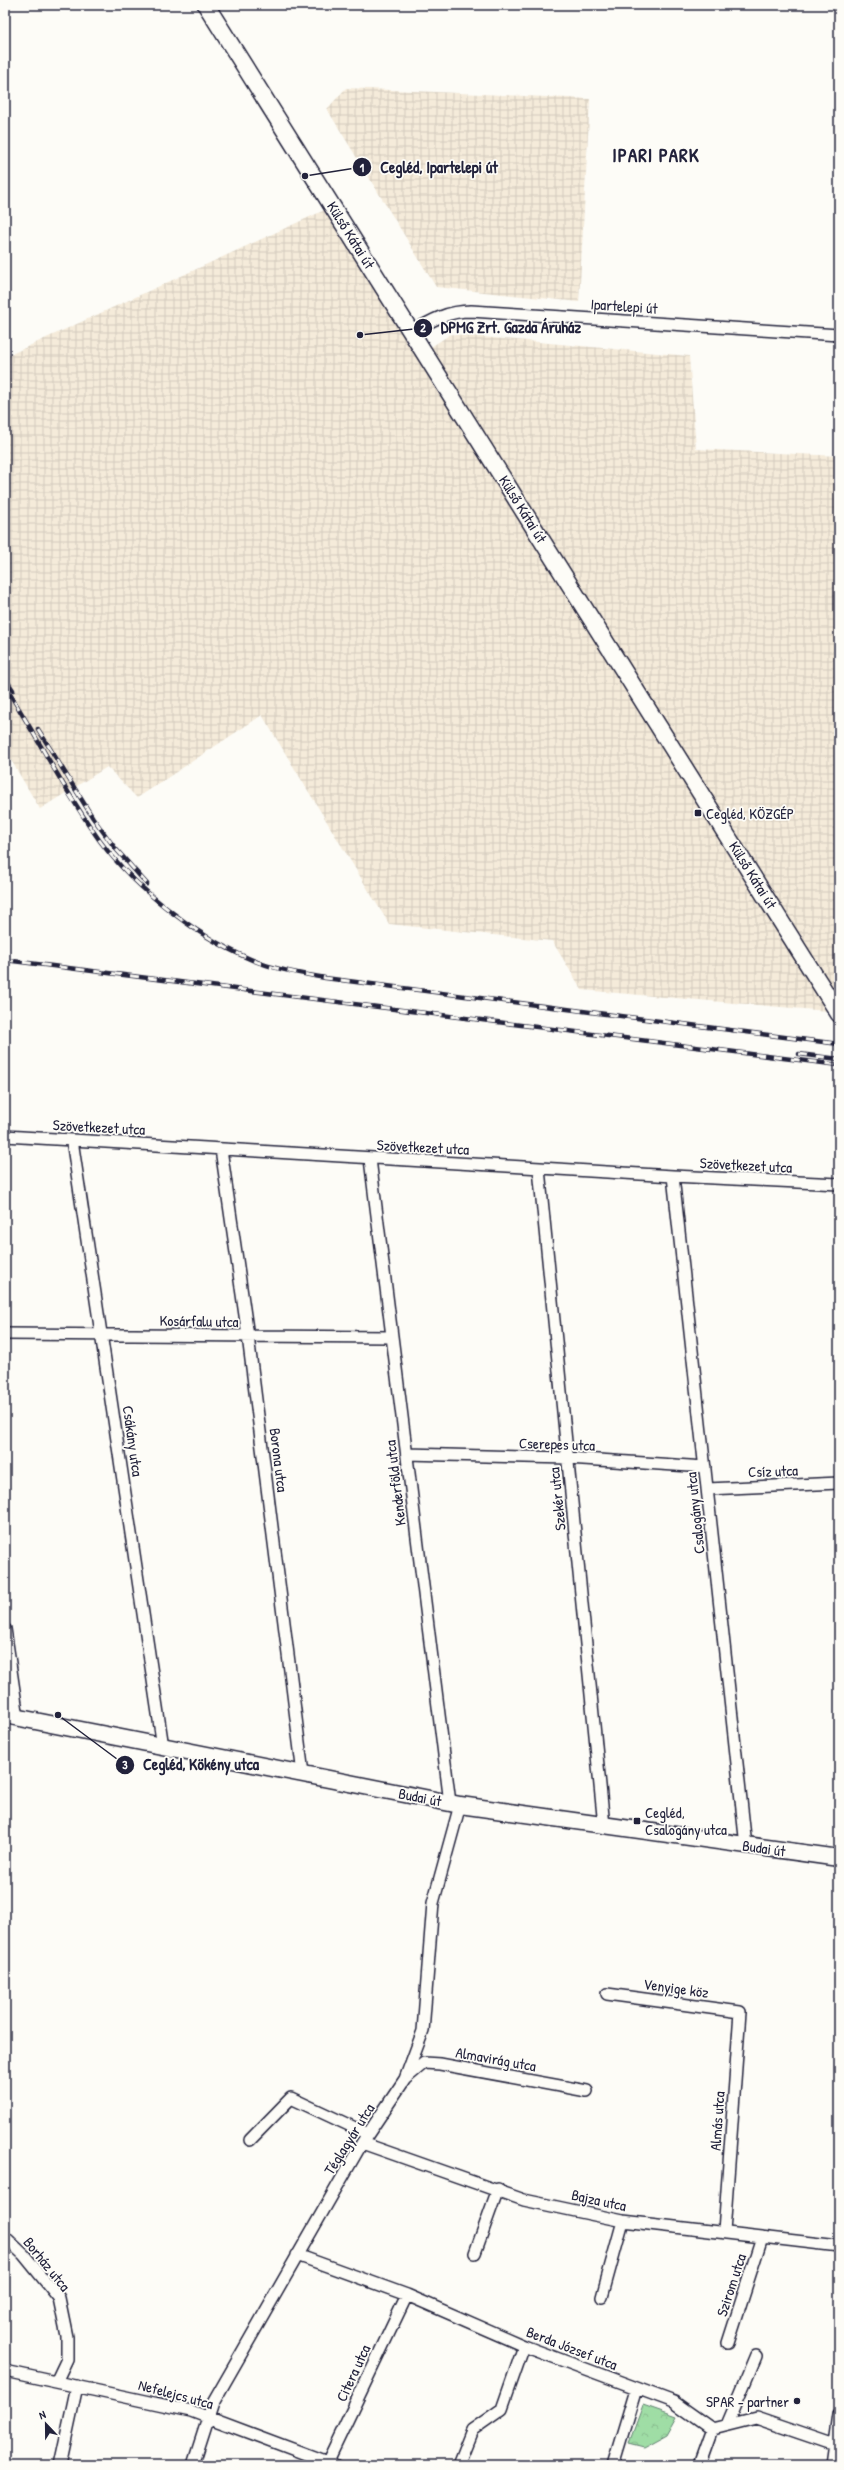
<svg xmlns="http://www.w3.org/2000/svg" width="844" height="2470" font-family="'Patrick Hand',sans-serif">
  <style>
    .industrial { fill: url(#industrial-grid) }
    .park { fill: url(#park-crowns); stroke: #608070 }
    .lines { fill: none; stroke-linecap: round; stroke-linejoin: round }
    .street-casing { stroke: #22223b; stroke-width: 14 }
    .secondary-casing { stroke: #22223b; stroke-width: 19 }
    .street { stroke: #fdfcf7; stroke-width: 11 }
    .secondary { stroke: #fdfcf7; stroke-width: 16 }
    .rail-casing { stroke: #22223b; stroke-width: 4.5 }
    .rail { stroke: #fdfcf7; stroke-width: 3; stroke-dasharray: 9; stroke-linecap: butt }
    .poi-dot { fill: #22223b; stroke: #fdfcf7; stroke-width: 1.5 }
    .labels { text-anchor: middle; dominant-baseline: central; stroke-width: 3.5; stroke-linejoin: round; paint-order: stroke }
    .street-label { font-size: 15px; fill: #22223b; stroke: #fdfcf7 }
    .poi-label { font-size: 15px; fill: #22223b; stroke: #fdfcf7; text-anchor: start }
    .district-label { font-size: 19px; font-weight: bold; letter-spacing: 1px; fill: #22223b; stroke: #fdfcf7 }
    .leader { fill: none; stroke: #22223b; stroke-width: 1.5 }
    .callout-dot { fill: #22223b; stroke: #fdfcf7; stroke-width: 1.5 }
    .mark-label { font-size: 12px; text-anchor: middle; font-weight: bold; fill: #fff }
    .callout-label { font-size: 16px; text-anchor: middle; font-weight: bold; fill: #22223b; stroke: #fdfcf7; stroke-width: 3.5; stroke-linejoin: round; paint-order: stroke }
  </style>
  <defs>
    <pattern id="industrial-grid" width="8" height="8" patternUnits="userSpaceOnUse"><rect width="8" height="8" fill="#f5ebda"/><path d="M0 4h8M4 0v8" fill="none" stroke="#d2c9bc"/></pattern>
    <pattern id="park-crowns" width="20" height="18" patternUnits="userSpaceOnUse"><rect width="20" height="18" fill="#9fdda5"/><path d="M2 6a3 3 0 1 1 6 0M12 15a3 3 0 1 1 6 0" fill="none" stroke="#89bd8f"/></pattern>
  </defs>
  <rect width="100%" height="100%" fill="#fdfcf7"/>
  <filter id="ink" filterUnits="userSpaceOnUse"><feTurbulence type="fractalNoise" baseFrequency=".025" numOctaves="2"/><feDisplacementMap in="SourceGraphic" scale="8" xChannelSelector="R" yChannelSelector="G"/><feConvolveMatrix kernelMatrix="1 2 1 2 8 2 1 2 1" color-interpolation-filters="sRGB"/></filter>
  <g filter="url(#ink)">
    <!-- industrial -->
    <path class="industrial" d="M346,88l244,11 -11,203 -143,-15 -109,-178z
      M327,209l93,145 31,-20 238,22 7,93 143,7v556l-257,-22 -30,-49 -163,-17 -127,-209 -125,83 -30,-31 -67,42 -35,-59v-393z"/>
    <!-- park -->
    <path class="park" d="M643,2405l34,12 -10,18 -22,12 -16,-4z"/>
    <g class="lines">
      <defs>
        <path id="street" d="M412,332c20,-12 36,-21 59,-21l368,24
          M5,1136l668,40 166,8
          M72,1140l91,607
          M221,1149l27,187 55,438
          M370,1159l80,644
          M539,1169l65,657
          M673,1176l73,670
          M5,1334l387,3
          M407,1454l161,4 137,9
          M707,1489l132,-6
          M5,1629l13,89
          M607,1994l133,18 -16,220
          M405,2079l19,-16 16,1 147,27
          M250,2140l41,-42 77,36
          M362,2143l162,57 99,21 216,25
          M5,2237l19,18 35,43 8,39v22l-11,23
          M475,2253l23,-64
          M297,2255l110,40 117,51 150,56 38,27 44,-11 79,27
          M602,2297l21,-76
          M728,2343l34,-106
          M5,2371l186,40 144,54
          M727,2425l29,-69
          M60,2465l17,-79
          M193,2465l20,-62 149,-260 43,-64 18,-48 10,-128 27,-98
          M326,2465l81,-170
          M458,2465l14,-35 30,-21 22,-63
          M613,2465l23,-76
          M699,2465l13,-36
          M832,2465l7,-50"/>
        <path id="secondary" d="M206,5l633,1009
          M5,1715l455,90 379,53"/>
      </defs>
      <!-- street casing -->
      <use href="#street" class="street-casing"/>
      <!-- secondary casing -->
      <use href="#secondary" class="secondary-casing"/>
      <!-- street -->
      <use href="#street" class="street"/>
      <!-- secondary -->
      <use href="#secondary" class="secondary"/>
      <defs>
        <path id="rail" d="M5,678l8,12
          M5,686c32,51 60,106 95,155 37,50 104,102 163,123 20,7 41,10 62,14l514,66
          M38,729l55,89 22,30 32,36
          M5,960l834,105
          M799,1054l40,5"/>
      </defs>
      <!-- rail casing -->
      <use href="#rail" class="rail-casing"/>
      <!-- rail -->
      <use href="#rail" class="rail"/>
    </g>
  </g>
  <!-- markers -->
  <g class="poi-dot">
    <rect x="694" y="809" width="8" height="8" rx="2"/>
    <rect x="633" y="1817" width="8" height="8" rx="2"/>
    <circle cx="797" cy="2401" r="4"/>
  </g>
  <g class="labels">
    <!-- street labels -->
    <g class="street-label">
      <text transform="translate(351 235) rotate(58)">Külső Kátai út</text>
      <text transform="translate(624 306) rotate(4)">Ipartelepi út</text>
      <text transform="translate(523 509) rotate(58)">Külső Kátai út</text>
      <text transform="translate(753 875) rotate(58)">Külső Kátai út</text>
      <text transform="translate(99 1127) rotate(3)">Szövetkezet utca</text>
      <text transform="translate(423 1147) rotate(3)">Szövetkezet utca</text>
      <text transform="translate(746 1165) rotate(3)">Szövetkezet utca</text>
      <text transform="translate(199 1321) rotate(1)">Kosárfalu utca</text>
      <text transform="translate(133 1441) rotate(82)">Csákány utca</text>
      <text transform="translate(557 1444) rotate(2)">Cserepes utca</text>
      <text transform="translate(279 1460) rotate(83)">Borona utca</text>
      <text transform="translate(773 1471) rotate(-2)">Csíz utca</text>
      <text transform="translate(395 1483) rotate(-97)">Kenderföld utca</text>
      <text transform="translate(557 1499) rotate(-96)">Szekér utca</text>
      <text transform="translate(695 1513) rotate(-96)">Csalogány utca</text>
      <text transform="translate(420 1797) rotate(11)">Budai út</text>
      <text transform="translate(764 1848) rotate(8)">Budai út</text>
      <text transform="translate(676 1988) rotate(8)">Venyige köz</text>
      <text transform="translate(496 2059) rotate(10)">Almavirág utca</text>
      <text transform="translate(717 2121) rotate(-86)">Almás utca</text>
      <text transform="translate(349 2139) rotate(-58)">Téglagyár utca</text>
      <text transform="translate(599 2200) rotate(12)">Bajza utca</text>
      <text transform="translate(47 2264) rotate(51)">Borház utca</text>
      <text transform="translate(731 2285) rotate(-72)">Szirom utca</text>
      <text transform="translate(572 2348) rotate(21)">Berda József utca</text>
      <text transform="translate(353 2373) rotate(-65)">Citera utca</text>
      <text transform="translate(176 2394) rotate(15)">Nefelejcs utca</text>
    </g>
    <!-- poi labels -->
    <g class="poi-label">
      <text x="706" y="813">Cegléd, KÖZGÉP</text>
      <text x="645" y="1812">Cegléd,<tspan x="645" dy="17">Csalogány utca</tspan></text>
      <text x="789" y="2401" text-anchor="end">SPAR - partner</text>
    </g>
    <!-- district labels -->
    <g class="district-label">
      <text x="656" y="155">IPARI PARK</text>
    </g>
  </g>
  <!-- callouts -->
  <path class="leader" d="M305 176L362 167M360 335L423 328M58 1715L125 1765"/>
  <g class="callout-dot">
    <circle cx="305" cy="176" r="4"/>
    <circle cx="360" cy="335" r="4"/>
    <circle cx="58" cy="1715" r="4"/>
    <circle cx="362" cy="167" r="10"/>
    <circle cx="423" cy="328" r="10"/>
    <circle cx="125" cy="1765" r="10"/>
  </g>
  <g class="mark-label">
    <text x="362" y="172">1</text>
    <text x="423" y="332">2</text>
    <text x="125" y="1769">3</text>
  </g>
  <g class="callout-label">
    <text x="439" y="173">Cegléd, Ipartelepi út</text>
    <text x="511" y="333">DPMG Zrt. Gazda Áruház</text>
    <text x="201" y="1770">Cegléd, Kökény utca</text>
  </g>
  <!-- margin -->
  <rect width="844" height="2470" fill="none" stroke="#fdfcf7" stroke-width="20"/>
  <rect x="10" y="10" width="824" height="2450" fill="none" stroke="#22223b" stroke-width="1.5" filter="url(#ink)"/>
  <!-- north arrow -->
  <g transform="translate(46 2424) rotate(338)" stroke="#fdfcf7" stroke-width="3" paint-order="stroke">
  <path d="M0-3L7 15L0 10L-7 15Z" fill="#22223b"/>
  <text y="-6" font-size="11" font-weight="bold" text-anchor="middle" fill="#22223b">N</text>
  </g>
</svg>
